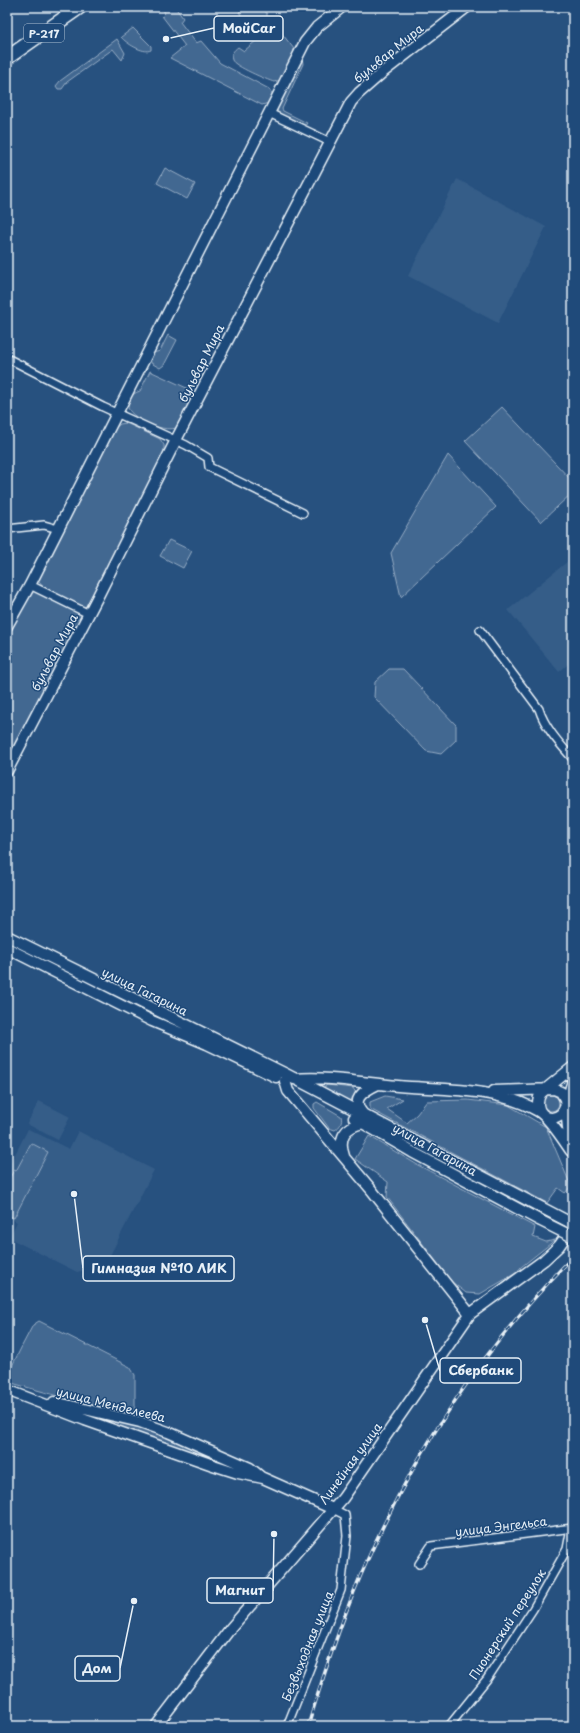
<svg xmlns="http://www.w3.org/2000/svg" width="580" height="1733" font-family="'Playpen Sans',sans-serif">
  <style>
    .built { fill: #355d88 }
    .green { fill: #436891; stroke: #96acc4 }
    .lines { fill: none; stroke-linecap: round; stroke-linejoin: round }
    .street-casing { stroke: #e8f1f8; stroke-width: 10 }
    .secondary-casing { stroke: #e8f1f8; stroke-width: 13 }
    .highway-casing { stroke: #e8f1f8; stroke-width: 16 }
    .street { stroke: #1f4a7a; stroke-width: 7 }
    .secondary { stroke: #1f4a7a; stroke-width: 10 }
    .highway { stroke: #1f4a7a; stroke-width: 13 }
    .rail-casing { stroke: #e8f1f8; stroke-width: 3.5 }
    .rail { stroke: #1f4a7a; stroke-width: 2; stroke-dasharray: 6; stroke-linecap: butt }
    .secondary-bridge-casing { stroke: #e8f1f8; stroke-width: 13; stroke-linecap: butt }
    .secondary-bridge { stroke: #1f4a7a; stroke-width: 10 }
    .labels { text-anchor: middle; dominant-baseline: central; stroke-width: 3; stroke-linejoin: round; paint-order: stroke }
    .shield { fill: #1f4a7a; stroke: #acbfd2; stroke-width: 1 }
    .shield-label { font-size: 11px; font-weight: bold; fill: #e8f1f8 }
    .street-label { font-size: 12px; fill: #e8f1f8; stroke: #1f4a7a }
    .leader { fill: none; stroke: #e8f1f8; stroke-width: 1.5 }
    .callout-dot { fill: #e8f1f8; stroke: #1f4a7a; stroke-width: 1.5 }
    .callout { fill: #1f4a7a; stroke: #e8f1f8; stroke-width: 1.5 }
    .callout-label { font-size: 13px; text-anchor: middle; font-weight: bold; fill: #e8f1f8 }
  </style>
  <rect width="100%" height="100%" fill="#27517f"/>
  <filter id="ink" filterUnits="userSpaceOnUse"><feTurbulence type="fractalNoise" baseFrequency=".025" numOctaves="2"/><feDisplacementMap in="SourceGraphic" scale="8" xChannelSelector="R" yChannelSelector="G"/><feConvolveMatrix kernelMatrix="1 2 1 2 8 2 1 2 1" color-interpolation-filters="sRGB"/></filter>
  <g filter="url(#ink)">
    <!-- built -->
    <path class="built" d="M457,179l89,48 -48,96 -90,-47z
      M573,557v103l-14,12 -51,-62z
      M39,1101l31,16 -12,23 -31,-16z
      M28,1129l41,20 9,-18 76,39 -49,95 -28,7 -68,-34 8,-16 -10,-5v-47z"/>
    <!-- green -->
    <path class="green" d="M161,7h14l8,11 -3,4 16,21 5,-2 19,22 49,26 4,6 -4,8 -7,2 -4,-2 -88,-45 15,-12 -23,-30 3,-3z
      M245,7h17l5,7v4l-10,8 -7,-9 -5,4 -6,-9z
      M270,24l6,2 18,23v3l-13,28 -7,2c-7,-2 -40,-16 -42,-22 -2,-6 2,-10 6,-13l6,4 20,-17 -3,-4z
      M133,28l18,18v4c-8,4 -25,-7 -30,-13z
      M117,39l8,14 -3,7 -9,-11 -46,33 -5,7h-4l-2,-3 4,-5z
      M302,56l1,8 -21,45 1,2 24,12 -2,3 -25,-11 -3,-2v-7z
      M165,168l30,16 -8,15 -30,-16z
      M168,335l9,5 -13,25 -4,3 -9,-5 -1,-6 3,-4 7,-2z
      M150,371l41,19 3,5 -16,32c-11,7 -45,-7 -50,-19 0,-9 3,-14 12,-17z
      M502,407l71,75v10l-32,30 -76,-81z
      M126,423l34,16 4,6v9l-75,150 -4,3 -5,-1 -37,-19 -4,-5v-6l76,-148 5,-4z
      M448,455l48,52 -95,90 -10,-44z
      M169,540l23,11 -9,17 -23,-12z
      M30,585l59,29 -82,157v-145z
      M389,669h14l53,56v15l-15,14 -15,-3 -52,-54 1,-15z
      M327,1085l26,3 3,5 -4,7 -7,1 -21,-12v-2z
      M543 1103a8 8 0 1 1 16 0a8 8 0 1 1-16 0Z
      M385,1096l18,3 -16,10 20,14 10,-9 10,-13 41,-1 40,5 38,22 25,59 -6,7 -7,-5 -11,15 -177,-94v-7z
      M317,1102l24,14c2,6 -1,11 -6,14l-6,-2 -15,-20v-4z
      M381,1128l161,85 -2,3 -125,-66z
      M369,1136l47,28 119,63 -2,10 13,5 9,-2 -34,27 -5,6 -36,21 -14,-1 -14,-11 -65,-85 1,-15 -33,-23z
      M31,1143l17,9 -34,66 -7,-3v-32l7,-13 2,1z
      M39,1321l91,46 5,8v35l-6,4 -47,-9 -20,-8 -54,-15 -1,-6 15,-30 11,-21z
      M89,1414l46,10 106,43v3l-152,-53z"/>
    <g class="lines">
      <defs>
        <path id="street" d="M269,113l61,29
          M7,358l96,49 83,38 22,13 1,9 94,46
          M7,529l37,-4 14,4
          M30,585l59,29
          M480,630l59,79c6,19 21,35 34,50
          M419,1564l12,-18 142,-18
          M287,1726l54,-136 6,-54 -2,-21 -12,-6
          M449,1726l38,-47 46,-70 34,-60 4,-21"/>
        <path id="secondary" d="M7,626l23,-41 275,-543 12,-15 25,-20
          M7,771l90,-173 79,-158 175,-338 8,-9 24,-21 84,-65
          M7,936l277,137 289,151
          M7,948l145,73 55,23 69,33
          M573,1067l-32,26c-10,17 7,32 20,21 8,-8 7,-23 12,-32
          M294,1079c35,-3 69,4 104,7 47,4 98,1 140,25 11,6 26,30 33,40
          M285,1081l3,10 82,97 100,126
          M494,1091l60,-2 7,3 4,7 5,48
          M364,1115c-15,-15 -1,-24 14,-31
          M354,1118l58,34 127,68
          M344,1156c-6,-18 0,-29 19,-33
          M7,1390l78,30 128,45 25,8 25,5 70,31
          M54,1402l86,20 28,10 82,36 11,9
          M156,1726l74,-97 113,-131 127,-184 74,-54 15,-14 14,-20"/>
        <path id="highway" d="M7,58l73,-51"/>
      </defs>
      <!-- street casing -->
      <use href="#street" class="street-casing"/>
      <!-- secondary casing -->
      <use href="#secondary" class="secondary-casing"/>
      <!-- highway casing -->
      <use href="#highway" class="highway-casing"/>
      <!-- street -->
      <use href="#street" class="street"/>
      <!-- secondary -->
      <use href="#secondary" class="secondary"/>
      <!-- highway -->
      <use href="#highway" class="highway"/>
      <defs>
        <path id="rail" d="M308,1726c17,-56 35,-112 59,-165 49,-112 119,-217 206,-304"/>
      </defs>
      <!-- rail casing -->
      <use href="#rail" class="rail-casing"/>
      <!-- rail -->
      <use href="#rail" class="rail"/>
      <defs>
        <path id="secondary-bridge" d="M539,1220l34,17"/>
      </defs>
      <!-- secondary-bridge casing -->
      <use href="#secondary-bridge" class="secondary-bridge-casing"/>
      <!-- secondary-bridge -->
      <use href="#secondary-bridge" class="secondary-bridge"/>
    </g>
  </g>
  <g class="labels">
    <!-- shield labels -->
    <rect class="shield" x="24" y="24" width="40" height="18" rx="3"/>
    <g class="shield-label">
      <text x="44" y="33">Р-217</text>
    </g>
    <!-- street labels -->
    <g class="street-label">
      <text transform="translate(388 53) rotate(-39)">бульвар Мира</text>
      <text transform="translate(201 363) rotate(-63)">бульвар Мира</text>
      <text transform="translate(54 652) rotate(-62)">бульвар Мира</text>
      <text transform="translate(145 991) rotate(26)">улица Гагарина</text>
      <text transform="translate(435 1149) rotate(29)">улица Гагарина</text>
      <text transform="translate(111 1404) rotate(14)">улица Менделеева</text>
      <text transform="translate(350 1463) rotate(-54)">Линейная улица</text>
      <text transform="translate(501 1526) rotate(-7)">улица Энгельса</text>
      <text transform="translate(507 1624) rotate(-57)">Пионерский переулок</text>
      <text transform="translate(307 1646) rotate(-68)">Безвыходная улица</text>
    </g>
  </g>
  <!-- callouts -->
  <path class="leader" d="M166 39L214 28M74 1194L83 1268M425 1320L440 1371M274 1534L273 1591M134 1601L120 1668"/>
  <g class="callout-dot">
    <circle cx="166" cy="39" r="4"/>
    <circle cx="74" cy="1194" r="4"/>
    <circle cx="425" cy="1320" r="4"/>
    <circle cx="274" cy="1534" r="4"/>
    <circle cx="134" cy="1601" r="4"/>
  </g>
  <g class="callout">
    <rect x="214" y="16" width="69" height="25" rx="4"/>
    <rect x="83" y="1256" width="151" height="25" rx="4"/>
    <rect x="440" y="1358" width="81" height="25" rx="4"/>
    <rect x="207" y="1578" width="66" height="25" rx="4"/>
    <rect x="75" y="1656" width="45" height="25" rx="4"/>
  </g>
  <g class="callout-label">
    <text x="249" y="33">МойCar</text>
    <text x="159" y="1273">Гимназия №10 ЛИК</text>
    <text x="481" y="1375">Сбербанк</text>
    <text x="240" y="1595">Магнит</text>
    <text x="97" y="1673">Дом</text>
  </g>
  <!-- margin -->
  <rect width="580" height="1733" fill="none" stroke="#1f4a7a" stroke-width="24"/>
  <rect x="12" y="12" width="556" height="1709" fill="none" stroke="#e8f1f8" stroke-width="1.5" filter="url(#ink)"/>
</svg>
